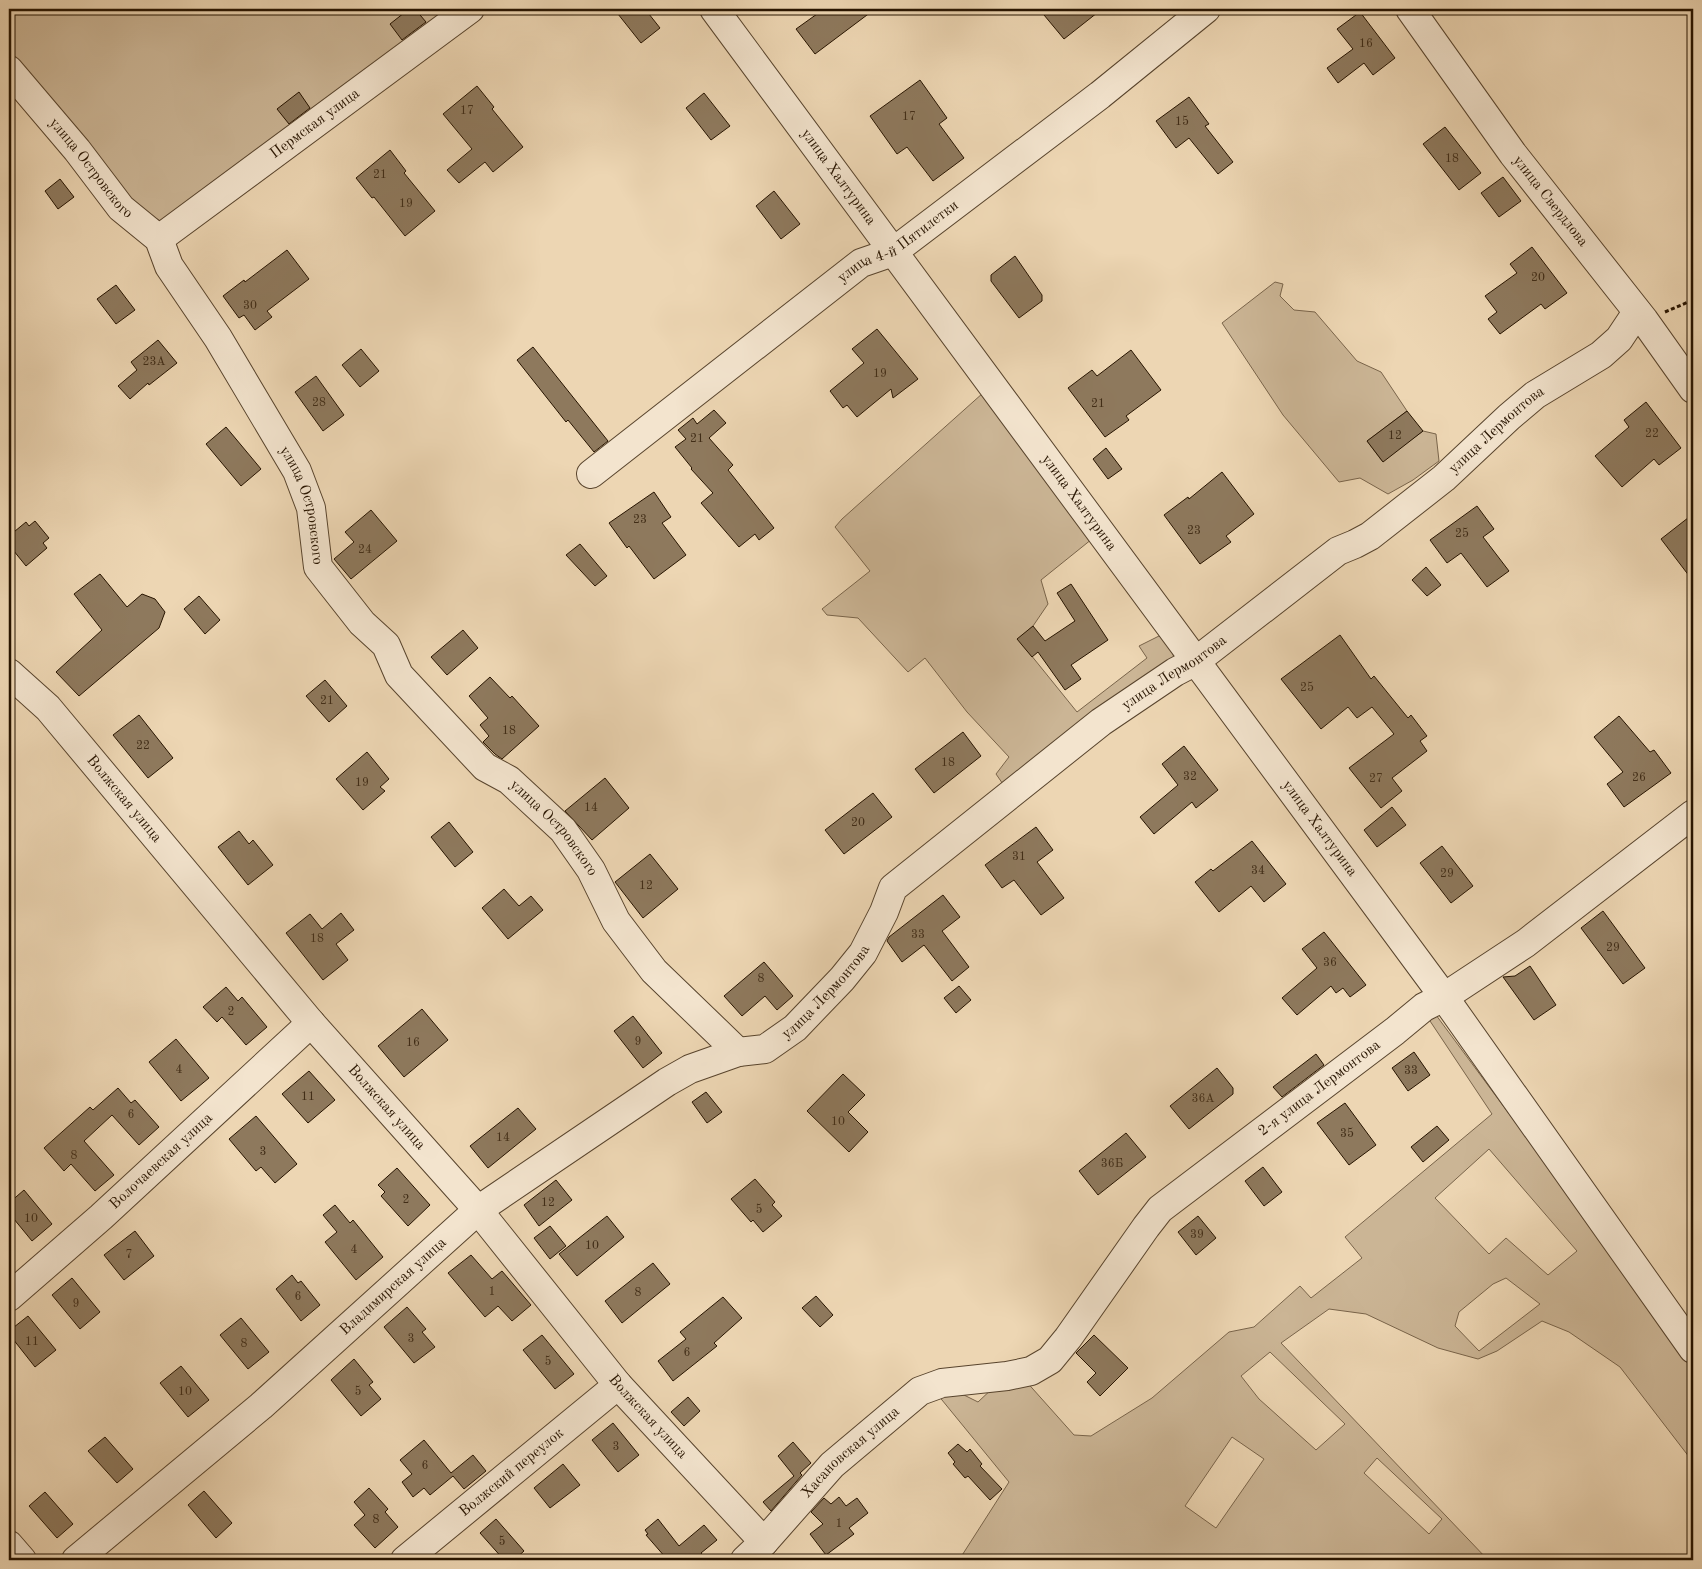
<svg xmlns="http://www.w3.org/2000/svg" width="1702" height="1569" font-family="'Old Standard TT',serif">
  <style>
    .green { fill: #cbb595; stroke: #79644a; fill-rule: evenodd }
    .building { fill: #8e795d; stroke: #271400 }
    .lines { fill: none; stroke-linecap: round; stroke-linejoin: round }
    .minor-casing { stroke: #58442d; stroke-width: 30 }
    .path { stroke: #271400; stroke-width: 3; stroke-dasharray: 4 2.5; stroke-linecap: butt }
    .minor { stroke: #f3e4ce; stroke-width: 28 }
    .labels { text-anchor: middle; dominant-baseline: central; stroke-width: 4; stroke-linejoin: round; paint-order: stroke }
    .number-label { font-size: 12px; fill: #412d17 }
    .street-label { font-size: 15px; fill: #271400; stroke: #f3e4ce }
  </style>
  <rect width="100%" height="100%" fill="#edd6b3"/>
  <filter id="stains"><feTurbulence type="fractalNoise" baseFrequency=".004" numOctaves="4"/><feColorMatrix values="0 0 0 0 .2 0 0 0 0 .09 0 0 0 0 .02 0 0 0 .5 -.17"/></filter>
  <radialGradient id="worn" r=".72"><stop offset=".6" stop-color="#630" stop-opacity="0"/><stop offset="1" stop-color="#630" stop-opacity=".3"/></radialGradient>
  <!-- green -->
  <path class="green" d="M9,9h454l-299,214 -37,-21 -118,-141z
    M1275,282l8,2 -3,12 14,14 21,2 42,49 24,11 26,39 -40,30 15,20 41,-30 13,3 3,27 -26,19 -25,14 -28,-16 -21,4 -56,-67 -61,-92z
    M983,393l109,146 -51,41 7,24 -15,22 -15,13 59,73 70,-54 -8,-12 20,-10 13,13 3,15 -168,126 -11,-16 13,-17 -42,-45 -42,-54 -17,14 -50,-54 -31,-3 -5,-6 48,-38 -35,-44 7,-8z
    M1426,1015h10l230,311 27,41v95l-73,-95 -51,-35 -27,-11 -45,30 -19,8 -40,-11 -72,-34 -37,-5 -48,34 207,217h-529l50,-78 -76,-93 25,3 20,10 16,-15 30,-8 50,56 17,1 61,-38 77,-66 25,-5 46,-41 11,12 51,-40 -17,-21 147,-123zM1489,1149l88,102 -29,24 -42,-37 -17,16 -54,-56zM1506,1278l34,26 -61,47 -24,-25 4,-14 34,-28zM1270,1352l75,72 -29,26 -57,-51 -18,-23zM1232,1437l32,22 -48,69 -31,-22zM1377,1458l65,61 -13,15 -65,-61z"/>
  <!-- building -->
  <path class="building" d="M409,9h6l11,13 -24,18 -12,-16z
    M614,9h31l15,19 -19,15z
    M824,9h51l-60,45 -19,-25z
    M1039,9h63l-38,30z
    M1360,12l35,46 -22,17 -9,-12 -26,20 -11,-15 26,-19 -16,-20z
    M920,80l27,38 -8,6 25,34 -31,23 -26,-34 -10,7 -27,-38z
    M477,86l17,21 -2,2 31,38 -30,25 -8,-10 -26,21 -12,-13 25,-21 -29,-35z
    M299,92l11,16 -21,16 -12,-15z
    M704,93l26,33 -19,14 -25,-32z
    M1189,97l20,27 -4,2 28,36 -15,12 -29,-36 -13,10 -20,-27z
    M1445,127l36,46 -22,17 -36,-46z
    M390,150l16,21 -2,2 31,38 -30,25 -31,-39 -2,1 -16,-20z
    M1503,177l18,24 -22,16 -18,-24z
    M60,179l14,18 -16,12 -13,-18z
    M774,191l26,33 -19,15 -25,-33z
    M1532,247l35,46 -22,16 -4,-5 -41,30 -12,-15 9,-7 -12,-16 32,-23 -7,-9z
    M287,250l22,29 -42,32 5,6 -17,13 -11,-15 -5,3 -16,-22 21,-16 1,2z
    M1015,256l27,39v6l-23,17 -28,-37v-6z
    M116,285l19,25 -19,14 -19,-25z
    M877,329l41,50 -25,19 -2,-9 -34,28 -10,-12 -4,3 -13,-17 34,-28 -12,-14z
    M158,340l19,23 -28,22 -1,-2 -18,16 -12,-13 19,-16 -6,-8z
    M533,347l75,94 -14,11 -26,-32 -2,2 -49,-62z
    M361,349l18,22 -19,16 -18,-22z
    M1131,350l30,40 -35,26 3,4 -24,17 -37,-49 24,-18 5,6z
    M316,376l28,39 -21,16 -28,-39z
    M1646,402l35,46 -22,17 -5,-6 -32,28 -27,-31 34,-29 -5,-7z
    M714,410l12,13 -17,15 24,27 -5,5 46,58 -15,12 -4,-6 -16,13 -38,-44 12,-10 -22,-24 1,-1 -17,-21 11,-8 -8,-9 15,-12 4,6z
    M1407,411l16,20 -40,31 -16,-21z
    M226,427l35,42 -20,17 -35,-42z
    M1106,448l16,21 -14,10 -15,-20z
    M1222,472l32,42 -28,22 5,6 -31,22 -36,-49 24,-18 1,2z
    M654,492l17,25 -9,6 24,32 -32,24 -25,-33 -2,2 -18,-25z
    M1477,506l17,23 -11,8 26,34 -22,16 -26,-34 -14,10 -17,-23z
    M371,510l26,31 -46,38 -17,-20 20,-17 -9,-10z
    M1693,514v67l-32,-42z
    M35,521l14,17 -6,5 4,5 -21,18 -17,-21v-9l17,-14 3,4z
    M580,544l27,32 -12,10 -29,-31z
    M1426,567l15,18 -14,11 -15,-16z
    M100,574l27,33 15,-13 13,5 10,13 -6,16 -80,68 -23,-24 46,-42 -28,-36z
    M1071,584l37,56 -37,25 10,14 -16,11 -27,-38 -6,5 -15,-18 16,-13 12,15 30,-20 -18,-28z
    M199,596l21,24 -15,14 -21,-25z
    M463,630l15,18 -31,27 -16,-18z
    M1340,635l31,44 3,-3 34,42 3,-3 16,21 -7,5 7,10 -35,27 10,13 -21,17 -32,-40 45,-34 -22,-27 -15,11 -9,-11 -27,22 -40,-50z
    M490,677l20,21 2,-2 27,30 -37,33 -7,-5 -12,-12 6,-6 -9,-11 8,-7 -19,-22z
    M325,680l22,26 -18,16 -23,-26z
    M139,715l34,43 -25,20 -35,-43z
    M1619,716l31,36 4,-2 17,23 -47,34 -17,-23 16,-12 -29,-35z
    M963,732l18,24 -47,37 -19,-24z
    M1184,746l34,44 -22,18 -4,-6 -38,32 -14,-17 38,-32 -16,-21z
    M367,752l22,27 -9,8 5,4 -22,19 -27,-31z
    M605,778l24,30 -37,32 -27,-29z
    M873,793l19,24 -48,37 -19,-24z
    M1392,807l14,18 -29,22 -13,-17z
    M449,822l24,30 -18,15 -24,-30z
    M1036,827l17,23 -16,12 27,36 -23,17 -27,-35 -12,8 -17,-23z
    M239,831l10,13 4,-4 20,25 -25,20 -30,-38z
    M1252,841l34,43 -22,18 -13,-16 -32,26 -24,-30 16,-13 2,2z
    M1442,846l31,40 -22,17 -31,-40z
    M650,854l28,35 -35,29 -28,-36z
    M504,889l15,17 12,-10 12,14 -35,29 -26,-31z
    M943,895l17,22 -18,14 27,36 -17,14 -28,-36 -22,17 -15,-21 2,-4z
    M1603,911l42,57 -22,16 -42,-56z
    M341,913l13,17 -18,14 12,16 -25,20 -37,-47 24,-19 12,15z
    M1324,932l42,53 -16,12 -7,-9 -7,5 -5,-7 -34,29 -15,-17 35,-30 -15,-19z
    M764,962l29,34 -16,14 -12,-14 -23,20 -18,-20z
    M1530,966l26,39 -22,15 -31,-43 12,-1z
    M959,986l12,14 -15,13 -12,-15z
    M226,987l12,14 4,-4 25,30 -21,18 -24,-28 -5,5 -14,-15z
    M422,1009l26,31 -44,37 -26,-31z
    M633,1016l29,37 -19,15 -29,-37z
    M176,1039l33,39 -28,23 -32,-39z
    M1414,1052l16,23 -22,16 -16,-23z
    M1316,1054l8,11 -42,32 -9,-10z
    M1217,1068l16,20v6l-44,35 -19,-23z
    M309,1071l26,29 -27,23 -26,-29z
    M843,1074l22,21 -17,17 20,20 -19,20 -42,-41z
    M118,1088l13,15 4,-3 24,27 -20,18 -27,-30 -28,26 30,34 -19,16 -24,-27 -7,7 -20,-23 46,-41 3,3z
    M706,1092l16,20 -15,11 -15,-21z
    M1345,1103l31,42 -27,20 -32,-42z
    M518,1108l18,21 -48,39 -18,-22z
    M256,1116l41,48 -22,19 -14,-16 -5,4 -27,-32z
    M1437,1126l12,14 -26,22 -12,-15z
    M1126,1133l20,24 -48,38 -19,-24z
    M1263,1167l19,25 -18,14 -19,-25z
    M397,1168l33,37 -22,21 -27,-30 4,-4 -7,-7z
    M755,1179l20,23 -3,3 10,11 -19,16 -10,-12 -2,2 -20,-23z
    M556,1180l16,20 -33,26 -15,-21z
    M24,1190l28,34 -20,17 -23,-28v-10z
    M335,1205l15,18 3,-3 30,37 -27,23 -31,-38 12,-10 -14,-17z
    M607,1216l17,21 -47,39 -18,-22z
    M1198,1216l18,22 -20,17 -18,-23z
    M550,1226l16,20 -16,13 -16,-21z
    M135,1231l19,25 -30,24 -20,-25z
    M471,1255l21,24 10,-8 29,34 -19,16 -14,-15 -13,11 -37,-44z
    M653,1263l17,21 -48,39 -17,-22z
    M292,1275l6,8 3,-2 19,24 -19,16 -25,-32z
    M72,1278l28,34 -20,17 -28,-34z
    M816,1296l17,19 -13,12 -18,-19z
    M723,1297l19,21 -28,25 3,3 -44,35 -15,-20 28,-22 -6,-7z
    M407,1307l19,22 -4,3 13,15 -21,16 -30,-36z
    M28,1316l28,34 -21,17 -26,-33v-3z
    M241,1318l28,34 -21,17 -28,-34z
    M542,1335l32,39 -19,15 -32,-39z
    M1094,1335l34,33 -28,28 -13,-14 9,-9 -20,-20z
    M354,1359l19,23 -4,3 12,14 -20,17 -30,-36z
    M181,1366l28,34 -21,17 -28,-34z
    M688,1397l12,14 -16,15 -13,-14z
    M613,1423l26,32 -21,17 -26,-32z
    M105,1437l28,32 -16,14 -29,-32z
    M424,1440l27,33 22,-18 13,16 -22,18 -11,-13 -23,19 -6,-7 -11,9 -11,-15 10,-8 -12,-14z
    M793,1442l18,21 -11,10 2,2 -31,36 -8,-9 31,-26 -16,-20z
    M958,1444l9,8 3,-3 12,15 -2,2 22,23 -12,11 -22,-24 -3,2 -12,-14 2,-2 -7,-9z
    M563,1464l17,21 -30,23 -16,-20z
    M369,1488l19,21 -3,3 13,15 -23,21 -21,-23 11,-10 -11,-13z
    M204,1491l28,32 -16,15 -28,-33z
    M45,1492l28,32 -16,14 -28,-32z
    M839,1497l7,9 11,-8 11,15 -19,15 5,6 -28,21 -16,-21 13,-10 -12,-12 13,-14 7,6z
    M496,1519l28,32 -10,9h-10l-24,-27z
    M658,1519l21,27 25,-21 13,15 -16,13 6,7h-44l3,-2 -20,-23 2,-1 -3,-4z"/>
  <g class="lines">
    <defs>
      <g id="minor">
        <path id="s1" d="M714,9l730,988 249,352"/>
        <path id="s2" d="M1410,9l103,145 131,166 49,69"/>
        <path id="s3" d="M9,70l68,80 44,58 38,31 10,27 49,72 79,133 14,37 7,59 44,56 24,22 13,30 86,92 24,13 54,50 28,40 25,51 38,50 84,81"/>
        <path id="s4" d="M159,239l311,-230"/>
        <path id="s5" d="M591,474l270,-211 32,-11 207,-157 106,-86"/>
        <path id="s6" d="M9,673l39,35 263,315 167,187 140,175 146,157"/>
        <path id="s7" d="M9,1297l92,-80 210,-194"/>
        <path d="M9,1545l13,15"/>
        <path id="s8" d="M76,1560l185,-154 217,-196 189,-128 23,-13 48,-17 27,-3 30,-21 47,-49 21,-26 21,-41 9,-24 208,-166 74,-50 21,-11 142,-110 17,-7 15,-8 74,-58 65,-61 26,-22 66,-40 18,-16 18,-27"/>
        <path id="s9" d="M405,1560l213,-175"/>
        <path id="s10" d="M745,1560l19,-18 68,-77 88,-74 22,-8 65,-7 24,-5 19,-11 18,-22 78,-111 14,-18 235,-178 29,-24 20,-10 82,-54 167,-129"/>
      </g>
    </defs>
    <!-- minor casing -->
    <use href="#minor" class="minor-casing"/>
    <!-- path -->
    <path class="path" d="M1665,312l28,-12"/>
    <!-- minor -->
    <use href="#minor" class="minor"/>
  </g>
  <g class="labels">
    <!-- number labels -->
    <g class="number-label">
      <text x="1366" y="44">16</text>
      <text x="467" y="111">17</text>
      <text x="909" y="117">17</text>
      <text x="1182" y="122">15</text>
      <text x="1452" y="159">18</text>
      <text x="380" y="175">21</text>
      <text x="406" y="204">19</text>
      <text x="1538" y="278">20</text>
      <text x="250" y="306">30</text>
      <text x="154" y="362">23А</text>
      <text x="880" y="374">19</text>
      <text x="319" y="403">28</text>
      <text x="1098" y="404">21</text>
      <text x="1652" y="434">22</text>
      <text x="1395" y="436">12</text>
      <text x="697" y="439">21</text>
      <text x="640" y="520">23</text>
      <text x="1194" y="531">23</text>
      <text x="1462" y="534">25</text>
      <text x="365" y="550">24</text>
      <text x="1307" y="688">25</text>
      <text x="327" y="701">21</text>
      <text x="509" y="731">18</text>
      <text x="143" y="746">22</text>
      <text x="948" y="763">18</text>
      <text x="1190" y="777">32</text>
      <text x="1639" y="778">26</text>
      <text x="1376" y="779">27</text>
      <text x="362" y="783">19</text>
      <text x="591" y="808">14</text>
      <text x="858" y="823">20</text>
      <text x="1019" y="857">31</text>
      <text x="1258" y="871">34</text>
      <text x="1447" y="874">29</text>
      <text x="646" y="886">12</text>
      <text x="918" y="935">33</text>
      <text x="317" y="939">18</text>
      <text x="1613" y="948">29</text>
      <text x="1330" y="963">36</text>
      <text x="761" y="979">8</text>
      <text x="231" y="1012">2</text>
      <text x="638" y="1042">9</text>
      <text x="413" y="1043">16</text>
      <text x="179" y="1070">4</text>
      <text x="1411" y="1071">33</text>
      <text x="308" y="1097">11</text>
      <text x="1203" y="1099">36А</text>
      <text x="131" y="1115">6</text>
      <text x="838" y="1122">10</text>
      <text x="1347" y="1134">35</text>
      <text x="503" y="1138">14</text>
      <text x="263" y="1152">3</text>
      <text x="74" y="1156">8</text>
      <text x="1112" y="1164">36Б</text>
      <text x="406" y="1200">2</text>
      <text x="548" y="1203">12</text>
      <text x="759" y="1210">5</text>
      <text x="31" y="1219">10</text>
      <text x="1197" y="1235">39</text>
      <text x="592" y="1246">10</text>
      <text x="354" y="1250">4</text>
      <text x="129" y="1255">7</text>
      <text x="492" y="1292">1</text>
      <text x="638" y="1293">8</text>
      <text x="298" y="1297">6</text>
      <text x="76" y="1304">9</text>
      <text x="411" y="1339">3</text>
      <text x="32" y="1342">11</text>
      <text x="244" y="1344">8</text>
      <text x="687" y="1353">6</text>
      <text x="548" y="1362">5</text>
      <text x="185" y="1392">10</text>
      <text x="358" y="1392">5</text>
      <text x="616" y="1447">3</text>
      <text x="425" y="1466">6</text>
      <text x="376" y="1520">8</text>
      <text x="839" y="1524">1</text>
      <text x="502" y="1542">5</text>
    </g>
    <!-- street labels -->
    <g class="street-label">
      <text stroke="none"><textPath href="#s4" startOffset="194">Пермская улица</textPath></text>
      <text stroke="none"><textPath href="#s3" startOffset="128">улица Островского</textPath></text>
      <text stroke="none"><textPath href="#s1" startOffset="209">улица Халтурина</textPath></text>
      <text stroke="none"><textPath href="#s2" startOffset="238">улица Свердлова</textPath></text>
      <text stroke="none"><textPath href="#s5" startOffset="386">улица 4-й Пятилетки</textPath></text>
      <text stroke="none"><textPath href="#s8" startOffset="1835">улица Лермонтова</textPath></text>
      <text stroke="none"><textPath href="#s1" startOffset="614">улица Халтурина</textPath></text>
      <text stroke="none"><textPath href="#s3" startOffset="532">улица Островского</textPath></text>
      <text stroke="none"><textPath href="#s8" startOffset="1430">улица Лермонтова</textPath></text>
      <text stroke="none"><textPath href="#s6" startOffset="171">Волжская улица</textPath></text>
      <text stroke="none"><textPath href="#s1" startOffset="1019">улица Халтурина</textPath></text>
      <text stroke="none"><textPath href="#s3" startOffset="952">улица Островского</textPath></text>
      <text stroke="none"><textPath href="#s8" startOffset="950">улица Лермонтова</textPath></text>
      <text stroke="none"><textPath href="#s10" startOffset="766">2-я улица Лермонтова</textPath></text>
      <text stroke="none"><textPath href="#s6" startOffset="576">Волжская улица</textPath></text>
      <text stroke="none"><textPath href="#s7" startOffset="204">Волочаевская улица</textPath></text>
      <text stroke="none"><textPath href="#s8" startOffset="419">Владимирская улица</textPath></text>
      <text stroke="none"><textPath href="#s6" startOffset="981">Волжская улица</textPath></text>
      <text stroke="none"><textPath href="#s10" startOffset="151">Хасановская улица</textPath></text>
      <text stroke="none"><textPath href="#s9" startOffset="138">Волжский переулок</textPath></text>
    </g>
  </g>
  <!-- margin -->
  <rect width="1702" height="1569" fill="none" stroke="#edd6b3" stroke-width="30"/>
  <rect x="10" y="10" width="1682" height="1549" fill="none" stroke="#271400" stroke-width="2.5"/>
  <rect x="15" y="15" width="1672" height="1539" fill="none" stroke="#271400"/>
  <rect width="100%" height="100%" filter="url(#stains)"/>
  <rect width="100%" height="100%" fill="url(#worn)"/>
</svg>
